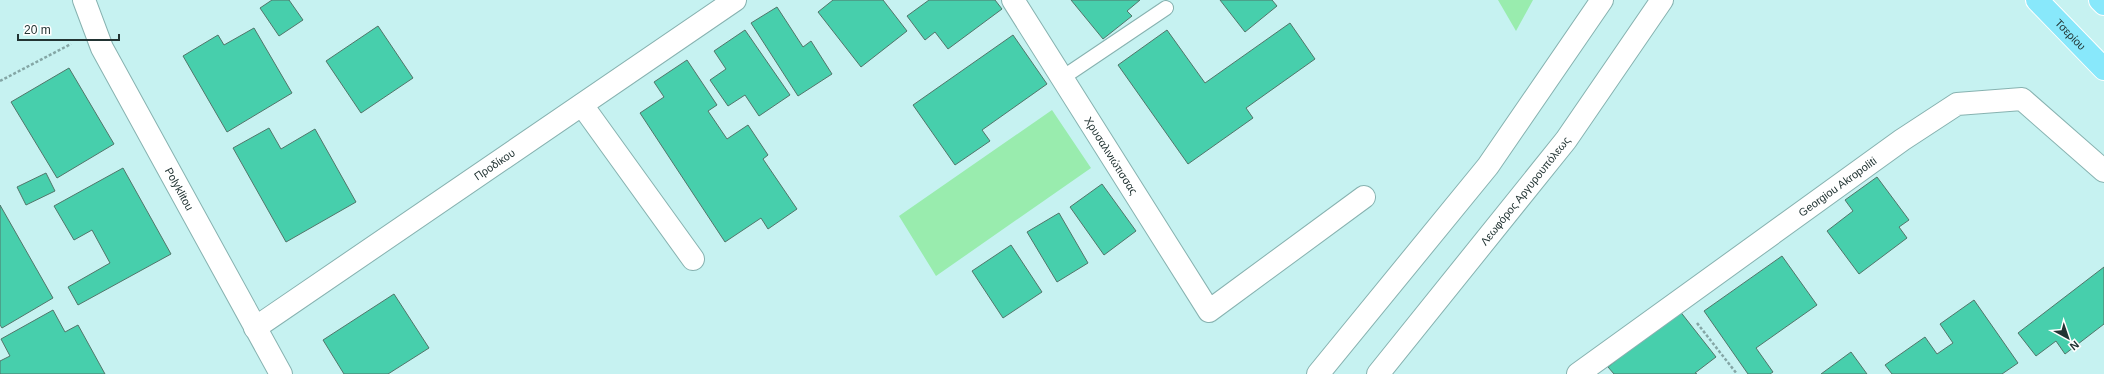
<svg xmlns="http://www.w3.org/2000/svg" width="2104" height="374" font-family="Helvetica,sans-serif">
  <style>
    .green { fill: #99ecae }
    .building { fill: #47cfac; stroke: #51766a }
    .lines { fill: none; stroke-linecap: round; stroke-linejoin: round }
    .lane-casing { stroke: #87b2b0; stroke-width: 16 }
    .street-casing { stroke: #87b2b0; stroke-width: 24 }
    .secondary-casing { stroke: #87b2b0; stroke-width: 24 }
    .primary-casing { stroke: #fff; stroke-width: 24 }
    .path { stroke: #84a6a5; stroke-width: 2.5; stroke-dasharray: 3 2; stroke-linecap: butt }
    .lane { stroke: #fff; stroke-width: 14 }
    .street { stroke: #fff; stroke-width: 22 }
    .secondary { stroke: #fff; stroke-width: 22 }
    .primary { stroke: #88e8fb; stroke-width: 22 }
    .labels { text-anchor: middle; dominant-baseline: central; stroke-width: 3; stroke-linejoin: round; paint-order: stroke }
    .street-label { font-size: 11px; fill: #223433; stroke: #fff }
  </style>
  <rect width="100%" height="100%" fill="#c6f2f1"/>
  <!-- green -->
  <path class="green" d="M1499,0h34l-17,31 -18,-31z
    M1052,110l39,58 -155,108 -37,-60z"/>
  <!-- building -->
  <path class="building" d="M272,0h17l14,20 -24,16 -19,-28z
    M833,0h50l24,31 -46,36 -43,-55z
    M929,0h66l7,9 -54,40 -13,-17 -10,8 -18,-24z
    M1071,0h69l-13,11 5,5 -29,23z
    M1220,0h52l5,6 -32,26z
    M777,7l26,40 8,-6 21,33 -34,22 -47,-73z
    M1290,23l25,36 -69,49 7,10 -65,46 -70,-99 49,-35 38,53z
    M378,26l35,52 -52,35 -35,-52z
    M254,28l38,65 -65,39 -44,-76 35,-21 6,10z
    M745,30l45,65 -31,21 -14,-21 -17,11 -18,-26 16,-11 -12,-18z
    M1013,35l34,49 -65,46 8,11 -35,24 -42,-60z
    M687,60l30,45 -9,6 19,28 21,-14 20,30 -5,4 34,50 -29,20 -7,-11 -36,24 -85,-129 24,-16 -10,-15z
    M69,68l45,76 -57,34 -46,-76z
    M269,128l12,21 34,-20 41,73 -70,40 -53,-94z
    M123,168l48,86 -93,51 -10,-18 42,-24 -18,-33 -18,10 -20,-34z
    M46,173l9,18 -29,14 -9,-18z
    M1877,177l32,43 -10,7 8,11 -48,36 -32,-43 26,-20 -8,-11z
    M1102,184l34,47 -32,24 -34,-48z
    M0,205l53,93 -51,30 -2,-3z
    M1059,213l29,50 -31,19 -30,-50z
    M1011,245l31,47 -39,26 -31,-47z
    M1782,256l35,49 -61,43 17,24 -3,2h-22l-44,-63z
    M2104,267v57l-39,30 -9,-13 -20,15 -18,-23z
    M394,294l35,54 -41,26h-44l-21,-34z
    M1974,300l44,63 -16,11h-110l-7,-9 40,-28 12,17 16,-11 -13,-19z
    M53,310l12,22 13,-7 27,49h-105v-13l10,-5 -9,-17z
    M1679,310l37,47 -21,16 2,1h-83l-6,-7z
    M1851,352l16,22h-46z"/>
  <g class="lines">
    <defs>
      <path id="lane" d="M1062,78l104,-70"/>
      <g id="street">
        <path id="s1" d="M84,0l18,48 179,326"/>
        <path id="s2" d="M1013,0l196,311 155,-114"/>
        <path d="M582,105l111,154"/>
        <path id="s3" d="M255,328l480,-328"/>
        <path id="s4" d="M1578,374l324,-234 55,-36 65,-5 82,72"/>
      </g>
      <g id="secondary">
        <path d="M1318,374l170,-208 114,-166"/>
        <path id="s5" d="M1378,374l188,-234 96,-140"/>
      </g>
      <g id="primary">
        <path id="s6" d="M2037,0l67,69"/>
        <path d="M2100,0l4,4"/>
      </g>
    </defs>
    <!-- lane casing -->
    <use href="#lane" class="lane-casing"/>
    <!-- street casing -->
    <use href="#street" class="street-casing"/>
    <!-- secondary casing -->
    <use href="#secondary" class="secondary-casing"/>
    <!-- primary casing -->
    <use href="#primary" class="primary-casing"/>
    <!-- path -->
    <path class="path" d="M0,81l71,-37
      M1697,323l40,51"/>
    <!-- lane -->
    <use href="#lane" class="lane"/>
    <!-- street -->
    <use href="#street" class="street"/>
    <!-- secondary -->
    <use href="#secondary" class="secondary"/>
    <!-- primary -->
    <use href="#primary" class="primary"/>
  </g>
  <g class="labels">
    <!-- street labels -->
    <g class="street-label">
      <text stroke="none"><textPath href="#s6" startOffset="48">Τσερίου</textPath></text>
      <text stroke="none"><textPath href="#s2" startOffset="184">Χρυσαλινιώτισσας</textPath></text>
      <text stroke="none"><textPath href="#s3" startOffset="290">Προδίκου</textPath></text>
      <text stroke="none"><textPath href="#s4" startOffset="320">Georgiou Akropoliti</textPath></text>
      <text stroke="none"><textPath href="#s1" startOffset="212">Polyklitou</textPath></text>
      <text stroke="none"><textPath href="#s5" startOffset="235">Λεωφόρος Αργυρουπόλεως</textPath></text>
    </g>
  </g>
  <!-- north arrow -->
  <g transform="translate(2068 338) rotate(140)" stroke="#ffffff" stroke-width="3" paint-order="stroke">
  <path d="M0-3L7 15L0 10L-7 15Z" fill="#223433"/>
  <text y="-6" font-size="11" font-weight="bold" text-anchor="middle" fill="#223433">N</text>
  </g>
  <!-- scale -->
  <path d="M18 34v6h101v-6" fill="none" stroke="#223433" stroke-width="2"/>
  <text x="24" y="34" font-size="12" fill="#223433" stroke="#ffffff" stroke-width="3" paint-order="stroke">20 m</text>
</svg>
